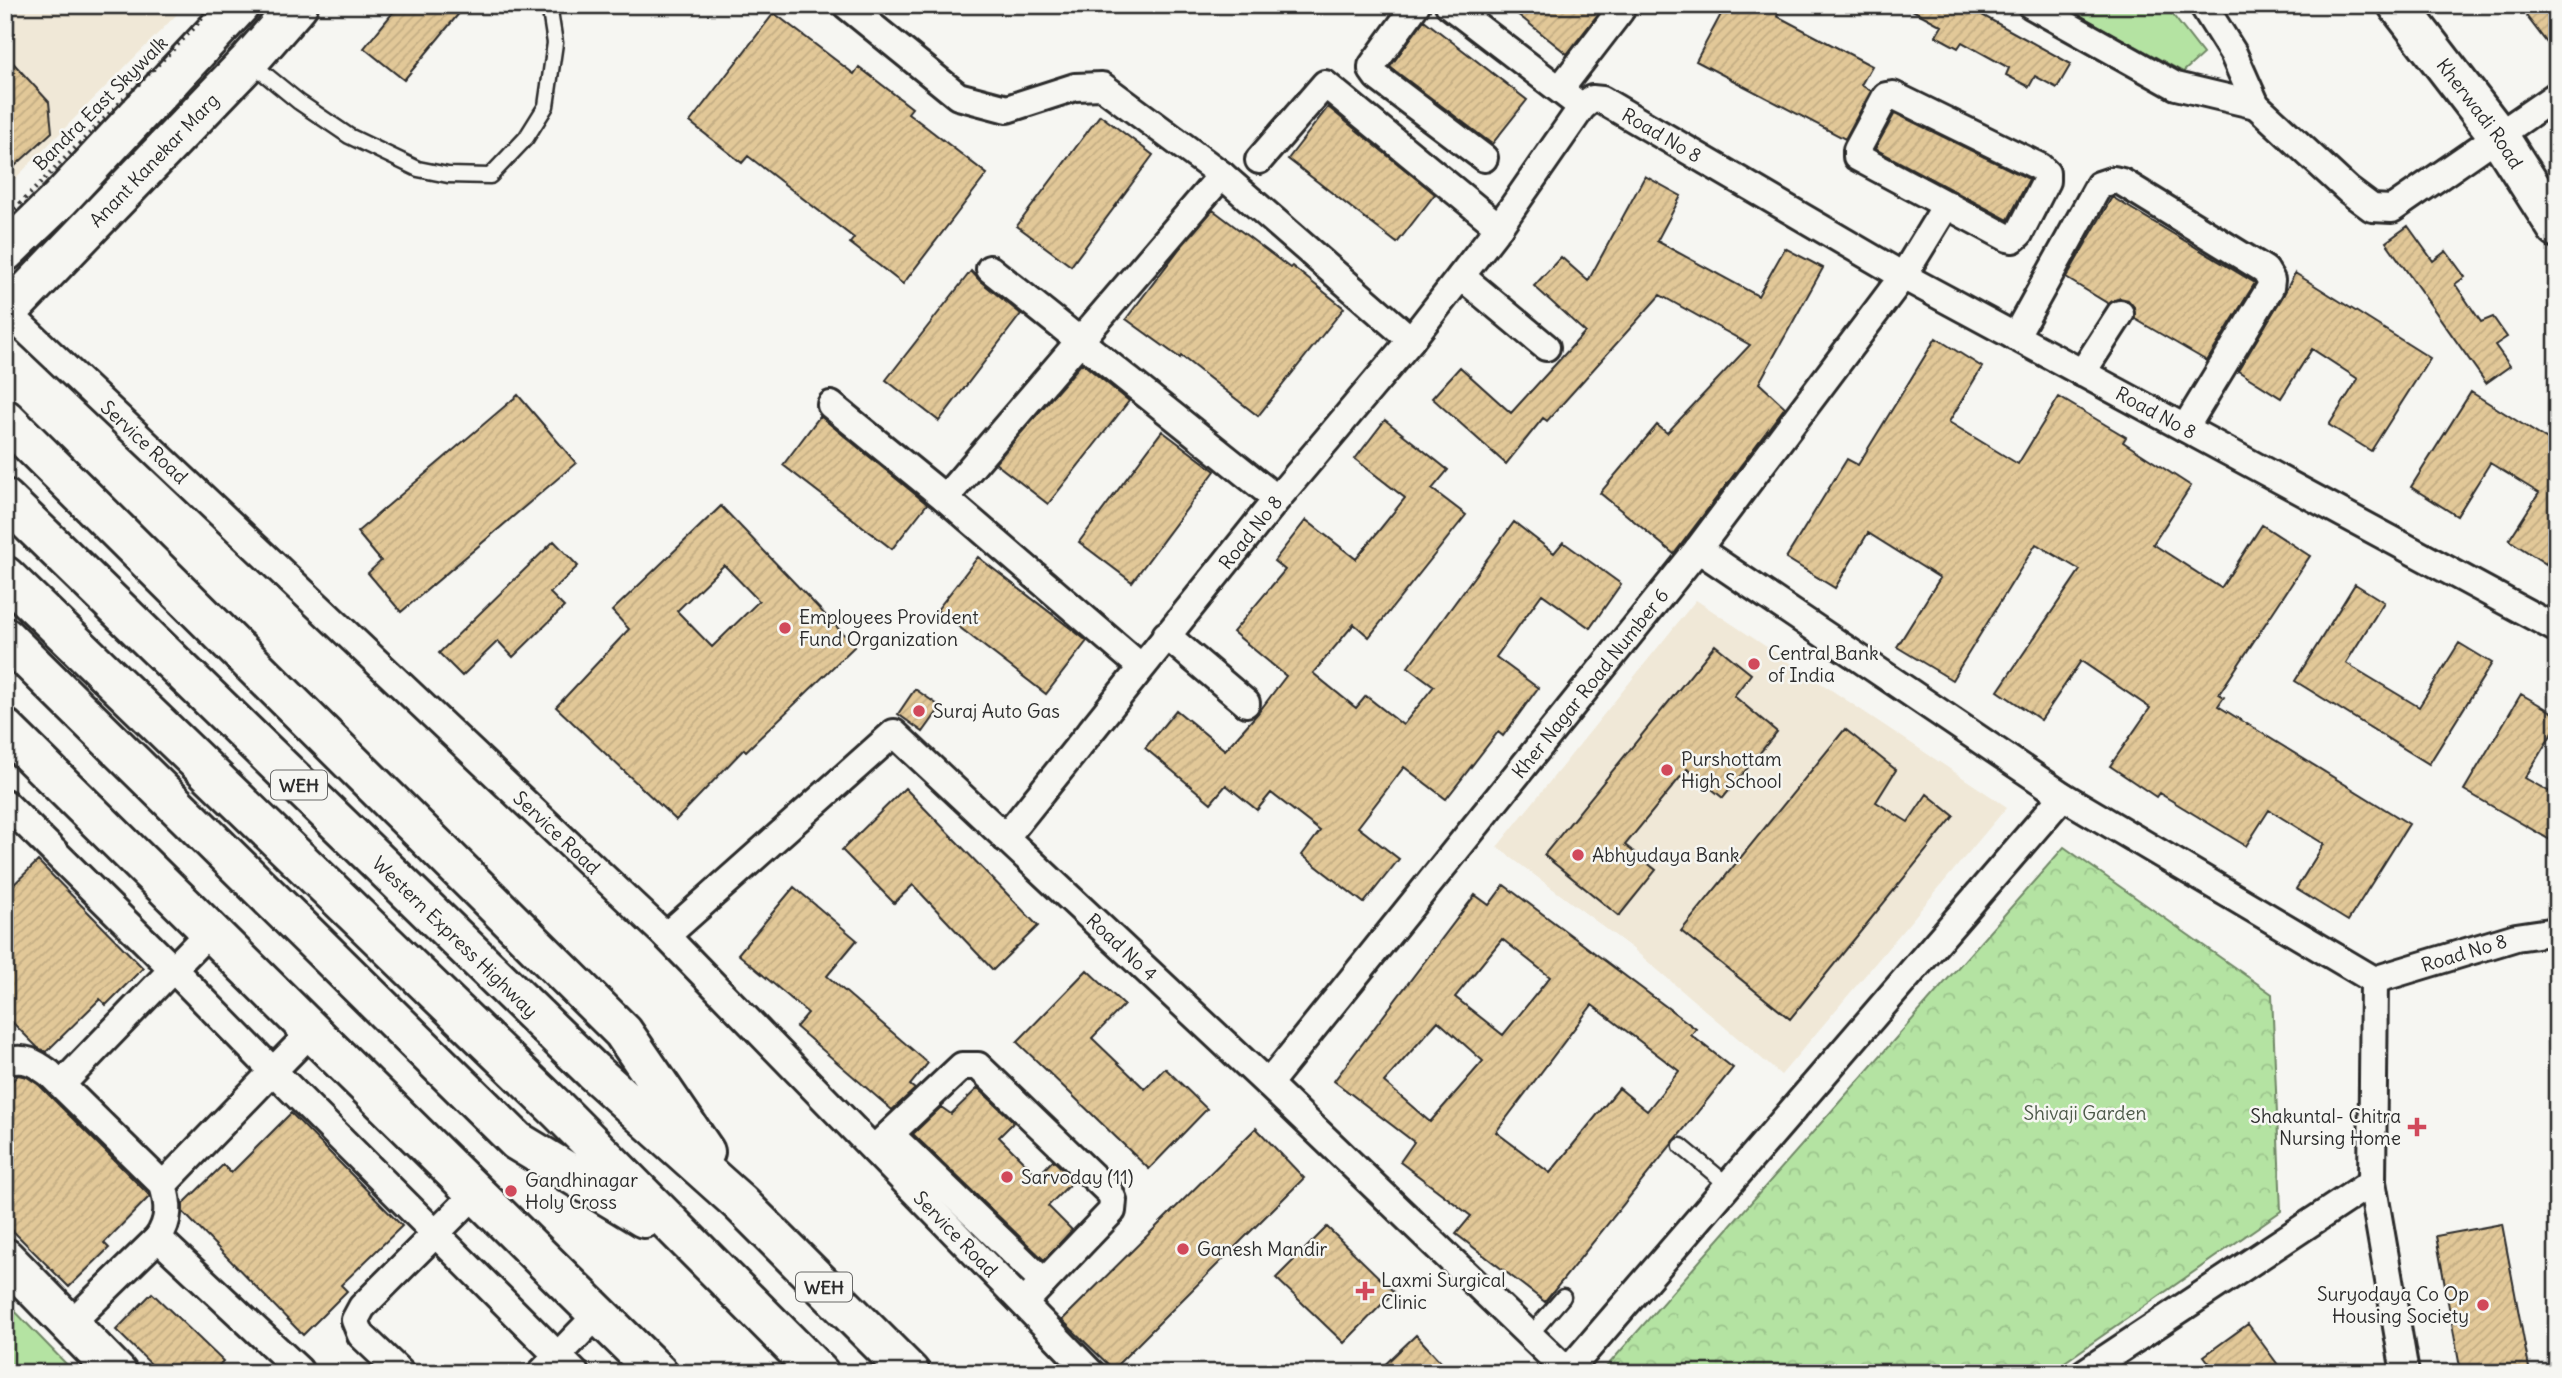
<svg xmlns="http://www.w3.org/2000/svg" width="2562" height="1378" font-family="Delius,sans-serif">
  <style>
    .built { fill: #f0e8d7 }
    .park { fill: url(#park-crowns); stroke: #708766; stroke-width: 2 }
    .garden { fill: #b4e3a2; stroke: #708766; stroke-width: 2 }
    .building { fill: url(#building-hatch); stroke: #2b2b2b; stroke-width: 2; fill-rule: evenodd }
    .lines { fill: none; stroke-linecap: round; stroke-linejoin: round }
    .lane-casing { stroke: #2b2b2b; stroke-width: 19 }
    .street-casing { stroke: #2b2b2b; stroke-width: 32 }
    .secondary-casing { stroke: #2b2b2b; stroke-width: 44 }
    .highway-casing { stroke: #2b2b2b; stroke-width: 44 }
    .lane { stroke: #f6f6f2; stroke-width: 14 }
    .street { stroke: #f6f6f2; stroke-width: 26 }
    .secondary { stroke: #f6f6f2; stroke-width: 38 }
    .highway { stroke: #f6f6f2; stroke-width: 38 }
    .path-bridge { stroke: #2b2b2b; stroke-width: 4.5; stroke-dasharray: 2 5; stroke-linecap: butt }
    .poi-dot { fill: #d1495b; stroke: #f6f6f2; stroke-width: 2.5 }
    .labels { text-anchor: middle; dominant-baseline: central; stroke-width: 5; stroke-linejoin: round; paint-order: stroke }
    .shield { fill: #f6f6f2; stroke: #686867; stroke-width: 2 }
    .shield-label { font-size: 18px; font-weight: bold; fill: #2b2b2b }
    .street-label { font-size: 19px; fill: #2b2b2b; stroke: #f6f6f2 }
    .poi-label { font-size: 19px; fill: #2b2b2b; stroke: #f6f6f2; text-anchor: start }
    .park-label { font-size: 19px; fill: #4d5949; stroke: #f6f6f2 }
  </style>
  <defs>
    <pattern id="park-crowns" width="20" height="18" patternUnits="userSpaceOnUse" patternTransform="scale(1.75)"><rect width="20" height="18" fill="#b4e3a2"/><path d="M2 6a3 3 0 1 1 6 0M12 15a3 3 0 1 1 6 0" fill="none" stroke="#9bc38c"/></pattern>
    <pattern id="building-hatch" width="6" height="6" patternUnits="userSpaceOnUse" patternTransform="scale(1.75)"><rect width="6" height="6" fill="#e2c898"/><path d="M-1 1l2-2M0 6l6-6M5 7l2-2" fill="none" stroke="#c2ac83"/></pattern>
  </defs>
  <rect width="100%" height="100%" fill="#f6f6f2"/>
  <filter id="ink" filterUnits="userSpaceOnUse"><feTurbulence type="fractalNoise" baseFrequency=".0143" numOctaves="2"/><feDisplacementMap in="SourceGraphic" scale="14" xChannelSelector="R" yChannelSelector="G"/><feConvolveMatrix kernelMatrix="1 2 1 2 8 2 1 2 1" color-interpolation-filters="sRGB"/></filter>
  <g filter="url(#ink)">
    <!-- built -->
    <path class="built" d="M5,5h181l-181,184z
      M1696,600l311,207 -226,268 -148,-126 -136,-102z"/>
    <!-- park -->
    <path class="park" d="M2064,847l208,147 9,217 -232,162h-448z"/>
    <!-- garden -->
    <path class="garden" d="M2060,5h105l38,49 -20,18z
      M5,1301l70,72h-70z"/>
    <!-- building -->
    <path class="building" d="M399,5h67l-62,75 -40,-32z
      M1506,5h99l-38,49z
      M1726,5h56l-5,11 95,50 -11,19 10,6 -26,48 -149,-78z
      M1903,5h61l107,59 -14,24 -22,-12 -6,11 -23,-12 3,-7 -47,-26 -4,6 -22,-12 6,-10z
      M2518,5h39v51z
      M774,13l80,61 5,-7 53,41 -4,5 79,61 -84,110 -53,-41 4,-5 -106,-82 -6,7 -52,-41z
      M1424,20l103,80 -35,44 -102,-77z
      M5,54l44,48 3,30 -47,43z
      M1328,107l107,87 -38,49 -109,-84z
      M1895,113l134,66 -21,41 -133,-71z
      M1100,115l53,40 -82,111 -54,-40z
      M1645,176l36,20 -24,45 101,55 27,-48 38,20 -64,115 26,24 -111,147 -74,-61 57,-68 10,8 83,-88 -90,-50 -113,126 -4,-3 -37,46 -74,-66 28,-31 51,46 74,-81 -51,-46 27,-29 27,24z
      M2112,197l143,86 -48,78 -72,-42 -1,-12 -6,-7 -8,-2 -11,6 -43,-26z
      M1213,210l77,58 2,-2 52,42 -86,108 -77,-60 -1,2 -54,-39 54,-71z
      M2408,226l25,35 13,-10 19,26 -10,7 26,38 12,-5 14,20 -12,8 15,21 -24,17 -100,-141z
      M971,271l9,10 41,33 -82,107 -53,-41z
      M2295,273l135,85 -59,93 -42,-26 29,-46 -46,-30 -31,49 -43,-27 45,-75z
      M1936,338l46,29 -33,55 69,42 41,-67 67,40 -3,5 68,44 -38,58 68,44 41,-63 48,31 -91,138 5,3 -6,9 191,118 -61,97 -52,-32 28,-45 -55,-34 -23,36 -87,-53 -3,4 -46,-31 40,-58 -69,-47 -40,59 -43,-29 82,-121 -44,-26 -84,136 -55,-33 43,-69 -72,-45 -33,55 -49,-30 61,-99 11,6z
      M1082,363l47,38 -81,103 -53,-41z
      M2471,392l86,54v100l-11,18 -37,-24 30,-47 -49,-30 -33,53 -46,-29z
      M518,395l58,68 -175,149 -33,-39 13,-12 -24,-29z
      M820,416l107,88 -35,45 -109,-84z
      M1385,420l63,50 -16,19 34,26 -97,122 -15,-13 -41,49 43,35 10,-12 37,29 31,-39 -26,-19 106,-145 40,31 9,-11 58,42 -31,44 -48,-34 -46,63 42,31 -35,48 -5,-4 -52,67 -42,-32 -46,60 41,32 -35,44 -62,-48 18,-24 -49,-38 -14,17 -31,-25 -15,18 -66,-55 31,-38 49,40 33,-37 28,-37 -53,-44 52,-62 -11,-9 32,-41 50,39 49,-61 -50,-39z
      M1162,431l53,40 -83,111 -53,-40z
      M721,506l134,140 -109,105 -2,-2 -68,71 -120,-113 73,-78 -17,-18zM724,565l35,36 -47,46 -35,-36z
      M554,541l24,25 -28,27 14,14 -51,50 -15,-16 -36,35 -23,-23z
      M978,557l109,84 -41,53 -109,-84z
      M2355,584l29,18 -38,61 73,44 40,-64 33,20 -63,101 -134,-83z
      M1715,645l36,29 -17,22 43,36 -54,66 -36,-29 -62,76 31,25 -37,46 -75,-61z
      M915,689l26,18 -18,25 -25,-18z
      M2521,694l36,21v10l-32,53 32,18v48l-93,-54z
      M1845,729l51,41 -20,32 32,20 19,-28 27,22 -164,203 -109,-88z
      M905,788l133,138 -45,44 -80,-85 -19,18 -52,-53z
      M38,861l105,107 -37,37 -6,-6 -54,53 -8,-4 -33,-33v-122z
      M1504,885l192,144 -5,6 42,33 -188,234 -89,-68 15,-18 -71,-54 14,-20 -80,-61 141,-186 14,10zM1502,939l48,38 -47,58 -48,-38zM1592,1005l87,66 -32,40 -28,-23 -69,85 -54,-41zM1438,1021l45,40 -53,61 -46,-40z
      M794,887l63,53 -30,36 101,87 -18,22 5,4 -23,21 -96,-83 12,-14 -70,-59z
      M1087,970l37,35 -32,33 53,51 20,-21 42,41 -58,60 -132,-127z
      M18,1075l9,2 12,8 111,111 -46,47 5,5 -40,39 -64,-64v-135z
      M978,1088l36,34 -15,15 39,39 15,-16 21,20 -26,26 24,24 -28,30 -131,-126 28,-27 10,7z
      M291,1113l111,113 -61,59 6,6 -44,44 -120,-123v-8l40,-39 8,8z
      M1256,1128l48,50 -191,191 -51,-49z
      M2502,1224l28,149h-69l-25,-137z
      M1327,1227l67,65 -50,51 -68,-65z
      M152,1293l71,68 -11,12h-52l-44,-43z
      M2248,1324l36,49h-67l-13,-17z
      M1416,1335l35,38h-75z"/>
    <g class="lines">
      <defs>
        <path id="lane" d="M250,62l49,40 50,34 69,33 30,6 42,1 36,-38 20,-32 9,-63 -6,-38
          M1681,1146l48,40
          M1530,1335l33,-38"/>
        <g id="street">
          <path d="M846,5l112,91 49,13 68,-22 27,-1 120,89 189,165"/>
          <path d="M1416,5l-44,61v4l5,7 107,81"/>
          <path d="M1449,5l133,102"/>
          <path d="M2031,5l145,81 80,19"/>
          <path d="M2203,5l30,48 23,52 92,85 24,18 20,1 165,-114"/>
          <path d="M1560,89l60,-78 1,-6"/>
          <path d="M1893,95l147,72 6,6v8l-27,53 -6,5 -5,-1 -151,-81v-7l29,-54z"/>
          <path d="M1259,160l66,-76 174,143"/>
          <path d="M990,269l287,230"/>
          <path d="M1461,276l85,71"/>
          <path id="s1" d="M5,310l661,626 425,437"/>
          <path d="M2015,337l84,-152 15,-5 8,2 143,88 6,10 -1,8 -85,140"/>
          <path d="M2082,373l38,-59"/>
          <path d="M831,405l114,93 196,169"/>
          <path d="M945,498l277,-323"/>
          <path d="M1698,549l365,247 311,184 -2,202 33,191"/>
          <path d="M1166,635l80,68"/>
          <path d="M5,803l168,166 37,-38"/>
          <path id="s2" d="M1005,838l272,-339 134,-159 88,-113 83,-120 10,-8 10,1 301,176 654,353"/>
          <path id="s3" d="M666,936l228,-203 374,351 301,289"/>
          <path id="s4" d="M2374,980l142,-43 41,-6"/>
          <path d="M312,1031l-39,40 302,302"/>
          <path d="M7,1061c19,-4 27,1 42,12l114,112 110,-114 -100,-102 -112,116"/>
          <path id="s5" d="M1268,1084l430,-535 205,-273 44,-72"/>
          <path d="M890,1134l154,148"/>
          <path d="M874,1149l88,-83h16l132,127 3,7 -1,11 -88,92"/>
          <path d="M158,1238c12,-18 11,-33 5,-53"/>
          <path d="M70,1324l88,-86 141,132 -2,3"/>
          <path d="M1568,1371l495,-575"/>
          <path d="M401,1373l-40,-38 -6,-15 7,-13 113,-113"/>
          <path d="M541,1373l57,-59"/>
          <path d="M2084,1373l288,-191"/>
        </g>
        <g id="secondary">
          <path id="s6" d="M2398,5l100,130 59,93"/>
          <path d="M5,252l55,-53 180,-194"/>
          <path id="s7" d="M5,315l244,-254 49,-56"/>
          <path d="M5,729l653,644"/>
          <path d="M5,1258l112,115"/>
        </g>
        <g id="highway">
          <path d="M5,419l618,613 82,120"/>
          <path id="s8" d="M5,499l588,572 147,132 170,170"/>
          <path d="M5,576l553,534 261,263"/>
          <path d="M5,637l512,504 127,77"/>
        </g>
      </defs>
      <!-- lane casing -->
      <use href="#lane" class="lane-casing"/>
      <!-- street casing -->
      <use href="#street" class="street-casing"/>
      <!-- secondary casing -->
      <use href="#secondary" class="secondary-casing"/>
      <!-- highway casing -->
      <use href="#highway" class="highway-casing"/>
      <!-- lane -->
      <use href="#lane" class="lane"/>
      <!-- street -->
      <use href="#street" class="street"/>
      <!-- secondary -->
      <use href="#secondary" class="secondary"/>
      <!-- highway -->
      <use href="#highway" class="highway"/>
      <!-- path-bridge -->
      <path class="path-bridge" d="M5,219l189,-191 19,-23"/>
    </g>
  </g>
  <!-- markers -->
  <g class="poi-dot">
    <circle cx="785" cy="628" r="7"/>
    <circle cx="1754" cy="664" r="7"/>
    <circle cx="919" cy="711" r="7"/>
    <circle cx="1667" cy="770" r="7"/>
    <circle cx="1578" cy="855" r="7"/>
    <path d="M2413.5 1116.5h7v7h7v7h-7v7h-7v-7h-7v-7h7z"/>
    <circle cx="1007" cy="1177" r="7"/>
    <circle cx="511" cy="1191" r="7"/>
    <circle cx="1183" cy="1249" r="7"/>
    <path d="M1361.5 1280.5h7v7h7v7h-7v7h-7v-7h-7v-7h7z"/>
    <circle cx="2483" cy="1305" r="7"/>
  </g>
  <g class="labels">
    <!-- shield labels -->
    <g class="shield">
      <rect x="271" y="770.5" width="56" height="29" rx="5"/>
      <rect x="796" y="1272.5" width="56" height="29" rx="5"/>
    </g>
    <g class="shield-label">
      <text x="299" y="785">WEH</text>
      <text x="824" y="1287">WEH</text>
    </g>
    <!-- street labels -->
    <g class="street-label">
      <text transform="translate(100 103) rotate(-45)">Bandra East Skywalk</text>
      <text stroke="none"><textPath href="#s6" startOffset="136">Kherwadi Road</textPath></text>
      <text stroke="none"><textPath href="#s2" startOffset="1024">Road No 8</textPath></text>
      <text stroke="none"><textPath href="#s7" startOffset="215">Anant Kanekar Marg</textPath></text>
      <text stroke="none"><textPath href="#s2" startOffset="1591">Road No 8</textPath></text>
      <text stroke="none"><textPath href="#s1" startOffset="192">Service Road</textPath></text>
      <text stroke="none"><textPath href="#s2" startOffset="392">Road No 8</textPath></text>
      <text stroke="none"><textPath href="#s5" startOffset="514">Kher Nagar Road Number 6</textPath></text>
      <text stroke="none"><textPath href="#s1" startOffset="760">Service Road</textPath></text>
      <text stroke="none"><textPath href="#s8" startOffset="628">Western Express Highway</textPath></text>
      <text stroke="none"><textPath href="#s3" startOffset="618">Road No 4</textPath></text>
      <text stroke="none"><textPath href="#s4" startOffset="94">Road No 8</textPath></text>
      <text stroke="none"><textPath href="#s1" startOffset="1326">Service Road</textPath></text>
    </g>
    <!-- poi labels -->
    <g class="poi-label">
      <text x="799" y="617">Employees Provident<tspan x="799" dy="22">Fund Organization</tspan></text>
      <text x="1768" y="653">Central Bank<tspan x="1768" dy="22">of India</tspan></text>
      <text x="933" y="711">Suraj Auto Gas</text>
      <text x="1681" y="759">Purshottam<tspan x="1681" dy="22">High School</tspan></text>
      <text x="1592" y="855">Abhyudaya Bank</text>
      <text x="2401" y="1116" text-anchor="end">Shakuntal- Chitra<tspan x="2401" dy="22">Nursing Home</tspan></text>
      <text x="1021" y="1177">Sarvoday (11)</text>
      <text x="525" y="1180">Gandhinagar<tspan x="525" dy="22">Holy Cross</tspan></text>
      <text x="1197" y="1249">Ganesh Mandir</text>
      <text x="1381" y="1280">Laxmi Surgical<tspan x="1381" dy="22">Clinic</tspan></text>
      <text x="2469" y="1294" text-anchor="end">Suryodaya Co Op<tspan x="2469" dy="22">Housing Society</tspan></text>
    </g>
    <!-- park labels -->
    <g class="park-label">
      <text x="2085" y="1113">Shivaji Garden</text>
    </g>
  </g>
  <!-- margin -->
  <rect width="2562" height="1378" fill="none" stroke="#f6f6f2" stroke-width="28"/>
  <rect x="14" y="14" width="2534" height="1350" fill="none" stroke="#2b2b2b" stroke-width="2.5" filter="url(#ink)"/>
</svg>
